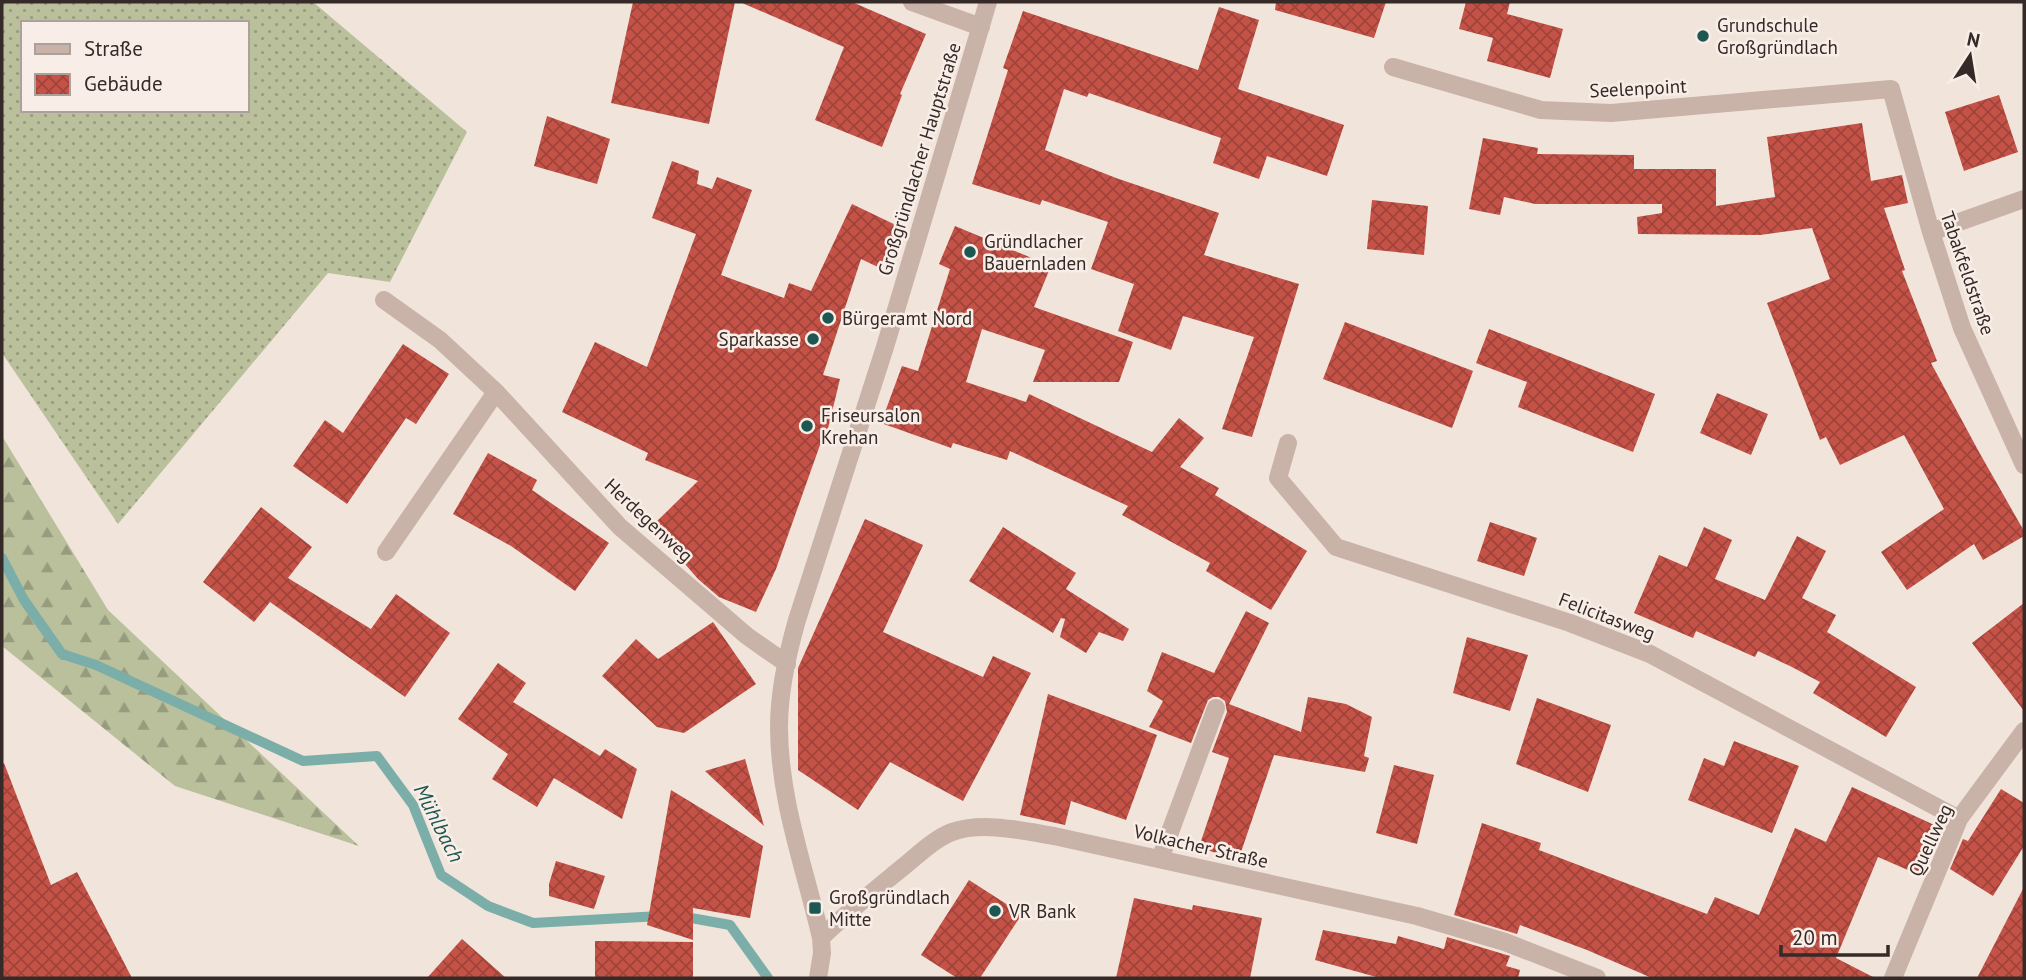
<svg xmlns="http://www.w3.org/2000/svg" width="2026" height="980" font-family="'PT Sans',sans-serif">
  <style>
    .grass { fill: url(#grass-dots); fill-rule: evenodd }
    .forest { fill: url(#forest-firs) }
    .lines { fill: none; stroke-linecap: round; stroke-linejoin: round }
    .stream { stroke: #7baea8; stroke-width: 10 }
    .building { fill: url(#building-cross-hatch) }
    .minor { stroke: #c9b2a7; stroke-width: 18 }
    .poi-dot { fill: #1e5752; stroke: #f9eee7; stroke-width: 2.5 }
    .labels { text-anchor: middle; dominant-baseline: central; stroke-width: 5; stroke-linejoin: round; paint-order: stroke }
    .poi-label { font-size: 19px; fill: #362a28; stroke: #f9eee7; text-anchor: start }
    .street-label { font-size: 19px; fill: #362a28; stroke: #f9eee7 }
    .water-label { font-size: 21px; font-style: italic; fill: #1e5752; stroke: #f9eee7 }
  </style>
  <defs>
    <pattern id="grass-dots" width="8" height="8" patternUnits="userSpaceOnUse" patternTransform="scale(1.75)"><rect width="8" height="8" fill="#b9c09b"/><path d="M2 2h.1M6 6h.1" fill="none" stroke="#979c7e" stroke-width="1.8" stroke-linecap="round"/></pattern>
    <pattern id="forest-firs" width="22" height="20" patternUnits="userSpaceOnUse" patternTransform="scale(1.75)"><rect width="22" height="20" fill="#b9c09b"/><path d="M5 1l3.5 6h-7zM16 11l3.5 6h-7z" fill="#979c7e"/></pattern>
    <pattern id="building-cross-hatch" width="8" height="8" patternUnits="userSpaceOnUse" patternTransform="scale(1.75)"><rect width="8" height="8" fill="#c45247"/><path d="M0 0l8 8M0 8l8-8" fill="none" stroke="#a0443b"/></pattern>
  </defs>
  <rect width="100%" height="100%" fill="#f1e4db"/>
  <!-- grass -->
  <path class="grass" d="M2,2h311l154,130 -77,150 -62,-9 -210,251 -116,-171zM23,23h224v87h-224z"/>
  <!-- forest -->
  <path class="forest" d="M2,436l106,174 251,236 -184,-60 -173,-140z"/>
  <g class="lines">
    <!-- stream -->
    <path class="stream" d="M2,558l22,42 38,54 34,11 207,96 74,-5 36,49 28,70 47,31 45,17 127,-7
      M680,916l50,9 38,53"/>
  </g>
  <!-- building -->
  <path class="building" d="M633,2h102l-26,122 -98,-21z
    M740,2h112l74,32 -26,60 2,1 -20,52 -67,-27 29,-73z
    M1276,2h110l-12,36 -99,-28z
    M1466,2h44l-3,12 56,15 -13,49 -63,-17 6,-23 -34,-9z
    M1219,7l40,13 -21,69 106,36 -17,51 -60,-20 -8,23 -46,-16 8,-25 -132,-45 -2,4 -23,-8 -19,61 71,28 103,35 -15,42 95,29 -47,153 -30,-8 32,-92 -71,-21 -12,34 -53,-19 16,-47 -43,-15 17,-47 -66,-22 -2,5 -68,-21 36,-114 -5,-2 20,-57 175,59z
    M1999,95l19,57 -54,19 -19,-59z
    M547,116l63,23 -13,45 -63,-18z
    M1862,123l9,58 31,-6 6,28 -24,5 21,62 -3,1 35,90 -6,2 48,89 45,79v5l-41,24 -9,-16 -67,46 -26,-38 63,-43 -40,-74 -64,30 -14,-28 -6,3 -53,-137 63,-24 -18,-51 -52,7 -122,-1 -1,-17 25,-4v-9h-127l-31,-7 -4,18 -31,-6 14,-71 55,10 -1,6 97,1v14h82v37l59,-9 -8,-60z
    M672,161l27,10 -2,13 15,5 5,-12 35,13 -31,85 63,23 5,-15 22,8 41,-87 50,24 -20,41 -21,-10 -38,116 17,4 -16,66h-4l-44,124 -20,43 -37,-15 -21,-18 -46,-53 46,-45 -53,-21 3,-7 -86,-41 33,-70 52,25 49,-133 -44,-16z
    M1372,200l56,6 -4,49 -57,-6z
    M955,226l96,40 -17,41 99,35 -14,40h-86l12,-32 -63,-21 -16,53 60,20 3,-8 123,58 27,-34 25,20 -24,29 39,21 -4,7 92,56 -36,59 -65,-39 4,-8 -88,-48 6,-9 -118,-55 -3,9 -54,-17 -2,5 -70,-25 21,-57 16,5 32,-102 -11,-5z
    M1345,322l128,49 -21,57 -129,-49z
    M1489,329l166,65 -22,58 -115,-45 9,-25 -51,-19z
    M403,344l46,30 -33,50 -10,-6 -59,86 -54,-38 32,-46 18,13z
    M1717,393l51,21 -17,41 -51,-22z
    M488,453l49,27 -5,10 77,53 -34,48 -64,-45 -58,-32z
    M261,507l51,40 -24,31 83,51 25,-35 54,39 -45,64 -135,-95 -16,20 -51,-40z
    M865,519l58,26 -40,87 100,45 10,-21 38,17 -68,128 -73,-39 -32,48 -60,-40v-102z
    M1490,522l47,16 -13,38 -47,-15z
    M1003,527l73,46 -10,16 63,40 -6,12 -24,-9 -13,21 -26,-16 5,-18 -4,-1 -8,15 -84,-52z
    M1704,527l28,13 -17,39 50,21 32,-64 29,15 -24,47 34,17 -9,17 89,55 -30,50 -73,-44 7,-11 -30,-16 -32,-15 -3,6 -59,-26 -3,7 -59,-25 25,-58 28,12z
    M2024,603v108l-52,-68z
    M1246,611l23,12 -40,81 72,28 7,-35 38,7 26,13 -8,39 5,2 -4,14 -91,-17 -36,106 -39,-14 30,-89 -17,-6 15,-40 -2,-11 -6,-4h-6l-5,3 -17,43 -42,-16 14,-26 -16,-10 15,-39 52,21z
    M713,622l43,62 -72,49 -27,-6 -55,-51 34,-37 22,20z
    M1467,637l61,18 -18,56 -57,-18z
    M498,663l28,20 -13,19 87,54 5,-7 32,20 -15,50 -68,-41 -17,29 -45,-28 16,-25 -50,-35z
    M1048,694l109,41 -31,85 -55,-19 -6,24 -45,-10z
    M1537,698l74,27 -23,67 -72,-28z
    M1734,741l65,25 -27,67 -84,-33 16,-42 20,8z
    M745,759l19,67 -59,-55z
    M4,763l47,122 26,-13 55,106h-130v-214z
    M1394,765l40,10 -17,69 -41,-11z
    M1852,787l91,42 -12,28 -5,-3 -9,20 -39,-17 -42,101 39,20h-223l-65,-28 -67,-25 -3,9 -63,-19 28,-92 59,20 -2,7 168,64 8,-17 44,18 36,-87 31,14z
    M2001,789l23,14v43l-31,50 -43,-27 13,-30 5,2z
    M671,790l92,56 -13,72 -57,-10v32l-46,-15z
    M556,861l49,15 -11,33 -45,-13v-12z
    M969,880l53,34 -42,64h-23l-36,-23z
    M2024,887v91h-47z
    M1134,898l58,12 1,-5 69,13 -12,60h-134z
    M1323,930l73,14 2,-8 46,13 3,-12 63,19 -4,10 14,4 -2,8h-138l-65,-18z
    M462,939l44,39h-79z
    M595,941l98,1v36h-98z"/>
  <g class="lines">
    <!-- minor -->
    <path class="minor" d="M912,2l69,25
      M1393,67l148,43 70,3 280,-24 40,143 31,96 62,137
      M1931,232l93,-33
      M384,300l56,40 56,52 124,135 127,109 40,28
      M1288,443l-10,35 58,69 234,76 80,31 309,165
      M386,552l110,-160
      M1160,859l56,-151
      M821,938c26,-26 54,-48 82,-71 15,-12 31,-28 49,-35 30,-11 72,-1 102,4l363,80 88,26 92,36
      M818,978l4,-25 -1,-15c-16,-70 -42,-138 -42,-211 0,-36 8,-72 18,-107l88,-273 103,-345
      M1893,978l66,-159 65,-88"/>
  </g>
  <!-- markers -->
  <g class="poi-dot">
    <circle cx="1703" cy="36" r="7"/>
    <circle cx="970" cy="252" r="7"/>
    <circle cx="828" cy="318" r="7"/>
    <circle cx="813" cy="339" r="7"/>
    <circle cx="807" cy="426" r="7"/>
    <rect x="808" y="901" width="14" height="14" rx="3.5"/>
    <circle cx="995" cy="911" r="7"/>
  </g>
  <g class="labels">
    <!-- poi labels -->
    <g class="poi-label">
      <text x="1717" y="25">Grundschule<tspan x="1717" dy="22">Großgründlach</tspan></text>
      <text x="984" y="241">Gründlacher<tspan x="984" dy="22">Bauernladen</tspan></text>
      <text x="842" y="318">Bürgeramt Nord</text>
      <text x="799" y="339" text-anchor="end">Sparkasse</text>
      <text x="821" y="415">Friseursalon<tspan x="821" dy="22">Krehan</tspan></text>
      <text x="829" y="897">Großgründlach<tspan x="829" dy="22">Mitte</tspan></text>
      <text x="1009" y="911">VR Bank</text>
    </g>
    <!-- street labels -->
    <g class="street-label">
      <text transform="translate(1638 88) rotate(-3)">Seelenpoint</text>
      <text transform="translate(919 159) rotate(-73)">Großgründlacher Hauptstraße</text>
      <text transform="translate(1968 273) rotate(71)">Tabakfeldstraße</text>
      <text transform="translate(649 520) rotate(43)">Herdegenweg</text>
      <text transform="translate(1607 616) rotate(21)">Felicitasweg</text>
      <text transform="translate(1930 840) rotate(-65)">Quellweg</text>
      <text transform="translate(1201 846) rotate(13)">Volkacher Straße</text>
    </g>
    <!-- water labels -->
    <g class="water-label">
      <text transform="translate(439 823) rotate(63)">Mühlbach</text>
    </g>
  </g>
  <!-- border -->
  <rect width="2026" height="980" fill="none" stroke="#362a28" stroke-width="7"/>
  <!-- legend -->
  <rect x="21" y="21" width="228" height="91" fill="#f9eee7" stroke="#aba09b" stroke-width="2"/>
  <rect x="35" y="44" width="35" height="10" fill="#c9b2a7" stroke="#aba09b" stroke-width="2"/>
  <text x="84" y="56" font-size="21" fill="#362a28">Straße</text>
  <rect x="35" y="74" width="35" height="21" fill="url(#building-cross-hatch)" stroke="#aba09b" stroke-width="2"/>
  <text x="84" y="91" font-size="21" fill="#362a28">Gebäude</text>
  <!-- north arrow -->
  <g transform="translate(1970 56) rotate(12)" stroke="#f9eee7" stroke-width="5" paint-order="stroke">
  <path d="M0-5L12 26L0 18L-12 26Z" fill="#362a28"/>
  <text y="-10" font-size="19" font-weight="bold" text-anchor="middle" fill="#362a28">N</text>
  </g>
  <!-- scale -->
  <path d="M1781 945v10h107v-10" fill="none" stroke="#362a28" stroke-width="3.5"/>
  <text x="1792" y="945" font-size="21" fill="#362a28" stroke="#f9eee7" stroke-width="5" paint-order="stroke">20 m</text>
</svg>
